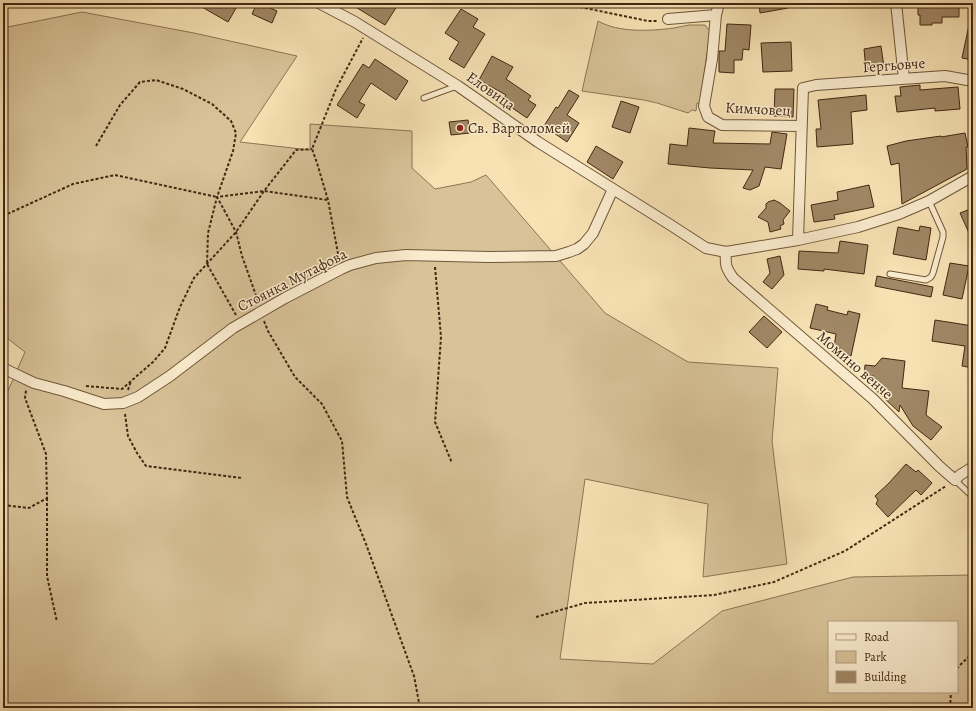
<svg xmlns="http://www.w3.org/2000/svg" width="976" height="711" font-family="Alegreya,serif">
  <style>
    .green { fill: #d8c298; stroke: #8e7455; fill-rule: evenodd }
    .building { fill: #a18866; stroke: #432712 }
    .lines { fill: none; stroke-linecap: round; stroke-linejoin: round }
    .lane-casing { stroke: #70563a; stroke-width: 7 }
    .street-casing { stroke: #70563a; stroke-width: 12 }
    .path { stroke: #432712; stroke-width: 2; stroke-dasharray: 3 2; stroke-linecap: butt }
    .lane { stroke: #faecce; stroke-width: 5 }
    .street { stroke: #faecce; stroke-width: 10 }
    .poi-dot { fill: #8f2418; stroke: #faecce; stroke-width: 1.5 }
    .labels { text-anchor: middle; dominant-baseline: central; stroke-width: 3; stroke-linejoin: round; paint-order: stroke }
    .street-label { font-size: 15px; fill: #432712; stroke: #faecce }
    .poi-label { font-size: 15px; fill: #432712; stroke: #faecce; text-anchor: start }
  </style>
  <rect width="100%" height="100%" fill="#f7e2b4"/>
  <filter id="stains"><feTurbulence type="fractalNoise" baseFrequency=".005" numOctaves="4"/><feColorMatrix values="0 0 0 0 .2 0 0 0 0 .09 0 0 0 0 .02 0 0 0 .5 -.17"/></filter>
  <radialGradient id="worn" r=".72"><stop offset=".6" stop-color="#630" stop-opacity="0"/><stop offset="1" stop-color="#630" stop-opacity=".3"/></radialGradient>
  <!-- green -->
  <path class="green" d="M82,12l112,21 103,23 -57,86 70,8v-26l102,7v37l23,21 36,-7 15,-7 119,138 83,49 90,6 -6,73 15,123 -84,13 5,-73 -123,-25 -25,180 93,5 69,-53 131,-34 120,-2v133h-970v-306l22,-50 -22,-17v-307zM829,622h128v70h-128z
    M598,21c21,12 53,10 76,7 5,-1 10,-2 15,-3 5,0 11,0 16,0l5,6 -10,73 -3,-1 -1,8 -4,-1 -4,3 -31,-10 -13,-3 -62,-9z"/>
  <!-- building -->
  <path class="building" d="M195,3h44l-11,19z
    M257,3h3l17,8 -5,12 -20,-9z
    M349,3h50l-14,22z
    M759,3h29v5l-28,5z
    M918,3h41v14h-17v6h-10v2h-12v-10h-2z
    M461,9l17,10 -5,8 12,7 -21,34 -15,-9 10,-17 -14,-9z
    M727,24l24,1 -2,25 -6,-1 -1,11h-8v13l-15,-1v-21h6z
    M969,25l4,1v34l-11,-2z
    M791,42l1,29 -29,1 -2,-29z
    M881,46l3,21 -18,3 -2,-21z
    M492,56l21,11 -7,12 25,17 -3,4 8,5 -9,13 -25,-17 4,-6 -27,-15z
    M375,59l33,22 -12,19 -25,-17 -12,19 6,3 -8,13 -20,-13 26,-41 6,4z
    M920,85v5l38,-3 2,22 -25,2v-3l-38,4 -2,-16h6l-1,-9z
    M775,89h19l-1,28 -19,-1z
    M569,90l10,6 -12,19 12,8 -12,19 -23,-16 12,-19 2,1z
    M866,95l1,15 -16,2 2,32 -36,3 -1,-18h5l-3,-29z
    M621,101l18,6 -9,26 -18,-6z
    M468,120l2,13 -19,2 -2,-13z
    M689,128l26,3 -2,12 57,1 2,-12 15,2 -6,35 -16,-2 -6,19 -9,4 -7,-2 10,-18 -43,-2 -42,-4 2,-20 17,2z
    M965,133l3,14h-2l1,22 -65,35 -3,-41 -8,2 -4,-19 19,-5 35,-5v1z
    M596,146l27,16 -10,17 -26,-17z
    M869,185l5,22 -40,8 1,4 -21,3 -3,-17 27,-5 -1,-8z
    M774,200l6,3 10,8 -7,9 1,4 -4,2 1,3 -11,3 -2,-10 -10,-5 8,-9v-4l2,-2z
    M973,208v34l-13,-29z
    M920,226l11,2 -5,32 -33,-6 5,-27 21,4z
    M840,241l28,4 -4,29 -40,-5v2l-26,-2 1,-18 39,2z
    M780,256l4,19 -12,14 -9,-7 7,-9 -3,-14z
    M950,263l19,3 -7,33 -19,-4z
    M877,276l56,11 -2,10 -56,-11z
    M816,304l12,3 -1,3 20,5 1,-4 12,3 -9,42 -12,-3 1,-5 -6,-1 2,-13 -26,-6z
    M764,316l18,16 -15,16 -18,-16z
    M935,320l38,6v42l-11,-2 3,-20 -33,-5z
    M882,358l23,3 -3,27 27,3 -3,24 16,12 -11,13 -18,-14 -13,-21 -1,7 -31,-29 6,-7h-10l1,-11 10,1z
    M906,464l10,8 2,-2 14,13 -11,12 -5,-5 -28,27 -12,-13 2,-4 -3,-4 14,-13z"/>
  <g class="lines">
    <defs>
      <path id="lane" d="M424,98l33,-12
        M890,274l36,6 5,-3 2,-4 10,-36v-5l-14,-31
        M955,480l18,17"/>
      <path id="street" d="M319,3l36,19 103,64 80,56 131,82 37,24 20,4 72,-12 60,-13 41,-13 30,-13 44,-25
        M719,3l-3,12 -4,44 -8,47 4,11 14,8 79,1
        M896,3l8,76
        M668,19l48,-4
        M798,240l5,-152 13,-3 129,-9 28,5
        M726,252c-1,13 0,16 7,26l140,121 66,67 16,14 5,-5 13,-8
        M3,368l10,5 21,10 30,8 40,13 19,-1 15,-6 32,-21 63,-48 52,-30 56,-29 9,-4 26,-7 30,-3 83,2 67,-1 13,-4 8,-3 7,-5 9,-11 20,-44"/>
    </defs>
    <!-- lane casing -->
    <use href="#lane" class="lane-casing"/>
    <!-- street casing -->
    <use href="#street" class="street-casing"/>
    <!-- path -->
    <path class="path" d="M577,3l3,4 68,14h9
      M96,146l24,-41 20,-23 16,-2 27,9 29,15 19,17 5,12 -3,18 -16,46 19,35 6,24 16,45
      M3,216l70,-32 42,-9 102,22
      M339,259l-11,-59 -11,-37 -5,-14 24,-60 27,-51
      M435,267l6,70 -6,85 17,41
      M236,315l-29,-51 1,-31 9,-36 47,-6 64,9
      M264,321l4,10 27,46 27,27 20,37 5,56 19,47 48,132 6,32
      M86,386l36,3 32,-28 11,-13 15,-41 14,-29 42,-46 28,-41 32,-41 16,-1
      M128,390l3,-9
      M125,414l3,22 9,17 9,13 96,12
      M47,498v78l10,46
      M3,505l26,3 18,-10 -1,-44 -21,-56 1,-8
      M536,617l49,-14 129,-8 60,-13 71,-31 101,-65
      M957,669l3,-4 13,-12
      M950,708l1,-16"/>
    <!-- lane -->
    <use href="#lane" class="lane"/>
    <!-- street -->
    <use href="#street" class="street"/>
  </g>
  <!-- markers -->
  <circle class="poi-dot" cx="460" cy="128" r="4"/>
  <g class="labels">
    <!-- street labels -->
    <g class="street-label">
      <text transform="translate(894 65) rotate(-4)">Гергьовче</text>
      <text transform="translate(491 91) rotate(35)">Еловица</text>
      <text transform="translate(758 109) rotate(3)">Кимчовец</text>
      <text transform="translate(292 280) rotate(-27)">Стоянка Мутафова</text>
      <text transform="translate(855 365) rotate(41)">Момино венче</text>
    </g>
    <!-- poi labels -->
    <g class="poi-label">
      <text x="468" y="128">Св. Вартоломей</text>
    </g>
  </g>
  <!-- margin -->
  <rect width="976" height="711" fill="none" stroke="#f7e2b4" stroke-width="16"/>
  <rect x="4" y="4" width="968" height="703" fill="none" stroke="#432712" stroke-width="2"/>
  <rect x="8" y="8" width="960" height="695" fill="none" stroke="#432712"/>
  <!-- legend -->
  <rect x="828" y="621" width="130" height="72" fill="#faecce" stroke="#b19d83"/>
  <rect x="836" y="634" width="20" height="6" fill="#faecce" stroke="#b19d83"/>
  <text x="864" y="641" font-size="12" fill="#432712">Road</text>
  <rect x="836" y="651" width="20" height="12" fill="#d8c298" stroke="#b19d83"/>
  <text x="864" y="661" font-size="12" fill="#432712">Park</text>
  <rect x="836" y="671" width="20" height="12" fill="#a18866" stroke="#b19d83"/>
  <text x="864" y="681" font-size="12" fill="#432712">Building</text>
  <rect width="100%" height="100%" filter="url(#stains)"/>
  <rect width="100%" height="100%" fill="url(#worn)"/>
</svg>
